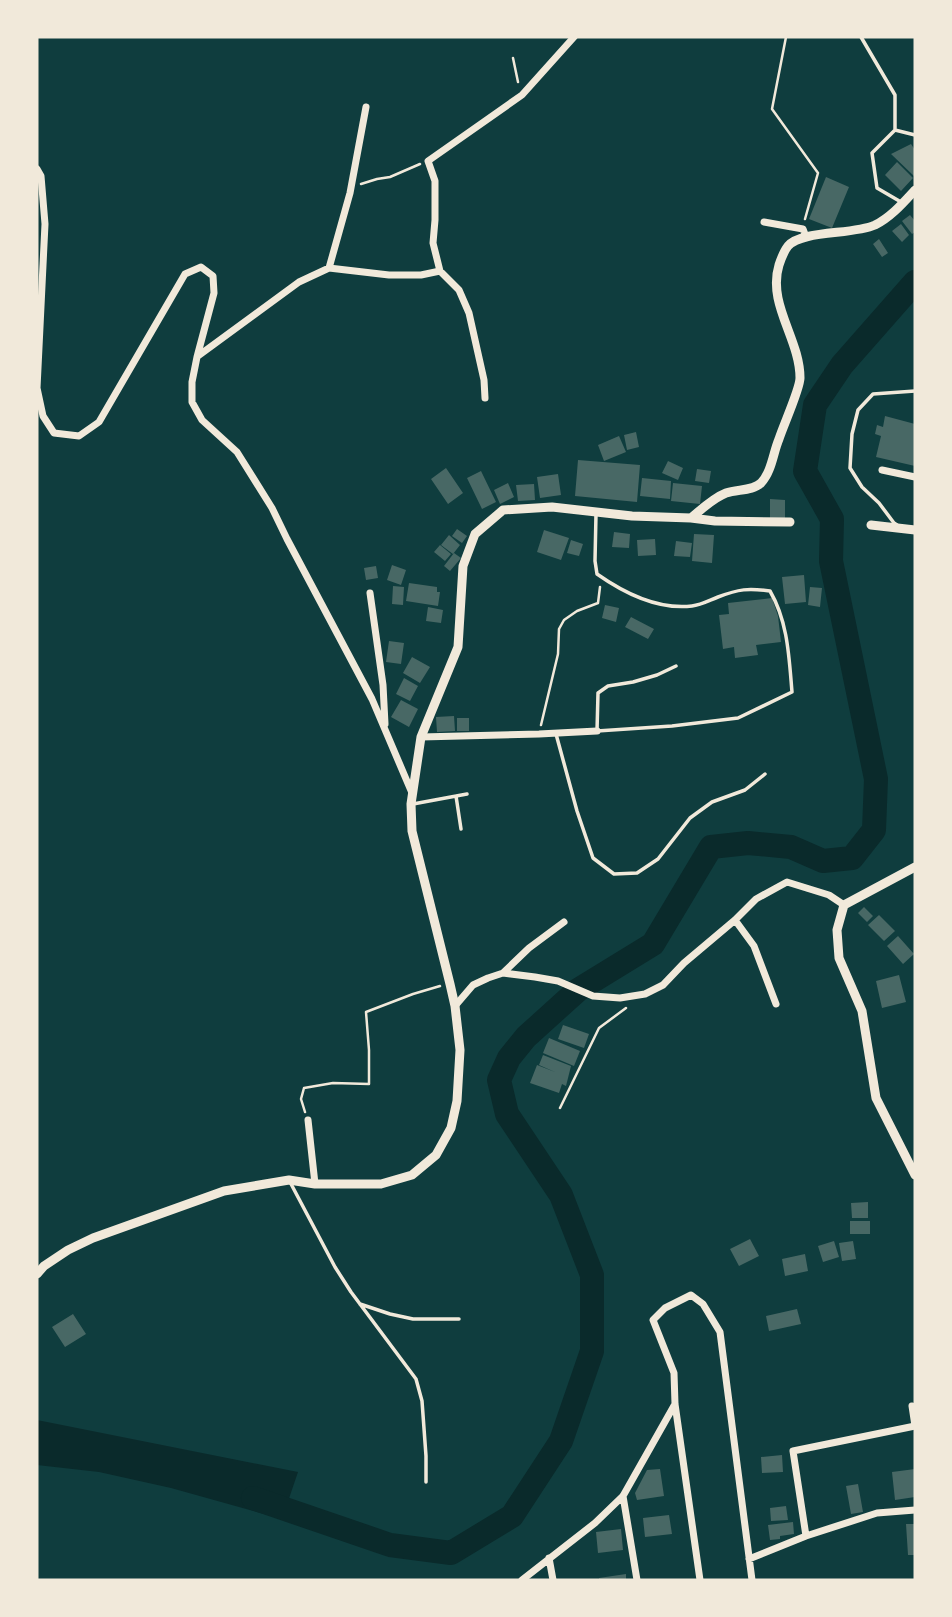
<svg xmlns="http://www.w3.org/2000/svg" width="952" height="1617" font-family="'DejaVu Sans',sans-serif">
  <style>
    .water { fill: #0a2a2b }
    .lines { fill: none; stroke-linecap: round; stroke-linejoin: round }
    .river { stroke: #0a2a2b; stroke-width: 24 }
    .building { fill: #486865 }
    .path { stroke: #f1e9da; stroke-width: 2.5 }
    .service { stroke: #f1e9da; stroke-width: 3.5 }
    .minor { stroke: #f1e9da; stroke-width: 7 }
    .tertiary { stroke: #f1e9da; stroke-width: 9 }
  </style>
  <rect width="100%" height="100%" fill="#0f3d3e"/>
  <!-- water -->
  <path class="water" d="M37,1420l261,52 -16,47 -111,-31 -72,-16 -62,-7z"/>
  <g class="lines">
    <!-- river -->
    <path class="river" d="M253,1498l137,47 61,8 61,-37 49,-75 31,-90v-76l-31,-80 -54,-81 -8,-34 10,-22 17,-21 52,-47 75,-46 58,-97 37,-4 43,4 32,14 29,-3 22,-28 2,-51 -45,-218 1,-42 -27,-48 10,-66 27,-40 73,-83"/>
  </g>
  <!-- building -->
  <path class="building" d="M911,144l4,6v27l-24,-23z
    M897,162l16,16 -12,13 -16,-16z
    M826,177l23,10 -17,41 -23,-9z
    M910,215l5,6v11l-3,2 -10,-13z
    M901,224l8,11 -7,7 -10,-11z
    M879,239l9,14 -6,4 -9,-13z
    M885,416l30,8v42l-39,-9 5,-21 -6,-2 2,-9 6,2z
    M636,432l3,15 -12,3 -3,-15z
    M619,436l7,16 -22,9 -6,-16z
    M578,460l62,5 -3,37 -62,-6z
    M668,461l15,7 -5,12 -16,-7z
    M446,468l17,25 -15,11 -17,-25z
    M697,469l14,2 -2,12 -14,-2z
    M481,471l15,31 -14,7 -15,-31z
    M558,474l3,21 -21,3 -3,-21z
    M642,478l29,3 -1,18 -30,-3z
    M508,483l6,14 -14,7 -6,-14z
    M673,483l29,3 -2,18 -29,-3z
    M534,484l1,16 -17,1 -2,-16z
    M770,499l15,1v19h-15z
    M457,529l10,7 -5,7 -10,-7z
    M544,530l25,8 -8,22 -24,-8z
    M614,532l16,2 -1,14 -17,-1z
    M694,534l20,1 -2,28 -20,-2z
    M449,535l11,10 -7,9 -12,-9z
    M655,539l1,16 -18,1 -1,-16z
    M571,540l12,4 -4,12 -12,-3z
    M676,541l16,2 -2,14 -16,-1z
    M440,545l11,9 -6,7 -11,-9z
    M454,553l7,5 -11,13 -6,-5z
    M392,565l14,5 -5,15 -14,-5z
    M376,566l2,12 -12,2 -2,-12z
    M804,575l2,27 -21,2 -3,-27z
    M409,583l28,4v5h3l-2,14 -32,-5z
    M393,586l11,1 -1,18 -11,-1z
    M810,587l12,1 -2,19 -12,-2z
    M772,598l6,18 3,26 -25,3 2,10 -23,3 -1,-11 -11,2 -4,-34 10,-1 -1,-11z
    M605,605l14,3 -3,14 -14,-4z
    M428,607l15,3 -2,13 -15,-2z
    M631,617l23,12 -6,10 -23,-12z
    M389,641l15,2 -3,21 -15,-2z
    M412,657l18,10 -10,16 -17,-10z
    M404,678l14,8 -8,15 -14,-7z
    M401,700l17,9 -9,18 -18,-10z
    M454,716l1,15 -18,1 -1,-15z
    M457,718h12v13h-12z
    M864,907l9,9 -6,6 -9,-9z
    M879,915l16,16 -11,10 -16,-16z
    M898,936l16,18 -11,10 -16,-18z
    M899,975l7,27 -24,6 -6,-27z
    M563,1025l26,9 -5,14 -26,-9z
    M549,1038l31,13 -6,15 -31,-13z
    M543,1055l28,11 -5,20 -4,-2 -3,9 -29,-10 7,-18 18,7 -16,-7z
    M868,1202v16h-16l-1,-15z
    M850,1221h20v13h-20z
    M750,1239l9,17 -20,10 -9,-17z
    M834,1241l5,16 -16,5 -5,-16z
    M853,1241l3,18 -14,2 -3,-18z
    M805,1254l3,17 -23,5 -3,-17z
    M797,1309l4,15 -32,7 -3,-15z
    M73,1314l13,20 -21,13 -13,-20z
    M782,1455l1,17 -21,1 -1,-16z
    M660,1469l4,27 -27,4 -2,-7 12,-23z
    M915,1469v28l-20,3 -3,-28z
    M858,1484l5,28 -12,2 -5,-28z
    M786,1506l2,14 -17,1 -1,-13z
    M669,1515l3,19 -27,3 -2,-19z
    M793,1522l1,12 -14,2v3l-10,1 -2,-15z
    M906,1524h9v31h-7z
    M621,1529l2,21 -25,3 -2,-21z
    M626,1574v6h-27v-2z"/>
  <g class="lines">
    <!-- path -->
    <path class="path" d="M786,37l-14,72 46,64 -13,46
      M513,58l5,24
      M361,184l16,-5 13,-2 30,-13
      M541,725l17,-71 1,-25 5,-9 13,-9 21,-8 2,-16
      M560,1108l39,-80 27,-20
      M305,1112l-4,-13 3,-11 29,-5 36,1v-34l-3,-38 47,-18 27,-8"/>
    <!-- service -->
    <path class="service" d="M861,37l34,58v35l20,5
      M895,130l-23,23 5,35 24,14
      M596,514l-1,47 2,13c27,19 61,36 95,32 9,-1 18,-6 26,-9 21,-8 30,-9 52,-6 18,31 19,66 22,101l-54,26 -66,8 -75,5 1,-38 10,-7 25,-4 24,-7 19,-9
      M897,525l-3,-2 -15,-20 -17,-16 -12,-19 2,-34 6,-24 15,-16 42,-3
      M556,734l21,77 16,47 21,16 23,-1 21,-14 32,-41 22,-16 33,-12 20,-16
      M456,796l5,33
      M413,804l54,-10
      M290,1182l45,85 16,25 65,87 6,22 4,55v26
      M360,1304l30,10 23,5h46"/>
    <!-- minor -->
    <path class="minor" d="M37,169l4,7 4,48 -8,164 6,28 11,17 25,3 20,-14 86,-148 16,-7 12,9 1,17 -17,64 -5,25v20l10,18 35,32 35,56 15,31 85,160 40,94
      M764,222l39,7 3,8
      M329,268l21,-75 16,-86
      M198,356l101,-74 30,-14 60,7h32l19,-4
      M485,398l-1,-18 -15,-67 -10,-23 -19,-19 -7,-28 2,-23v-39l-7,-20 94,-66 52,-58
      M882,470l33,7
      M370,593l13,92 2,39
      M421,737l118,-3 58,-3
      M735,920l19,26 22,58
      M503,973l26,-25 35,-26
      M455,1006l18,-21 15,-7 15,-5 32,4 23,4 35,15 27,2 25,-4 18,-9 21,-22 51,-43 21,-21 31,-17 42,13 15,10
      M308,1120l7,64
      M912,1406l3,20
      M623,1496l14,84
      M806,1536l-13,-85 122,-25
      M549,1558l4,22
      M749,1559l57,-23 71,-23 38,-3
      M522,1580l73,-57 28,-27 52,-92
      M700,1580l-25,-176 -1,-31 -21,-53 12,-12 26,-13 12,9 17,28 32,248"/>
    <!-- tertiary -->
    <path class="tertiary" d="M691,518c11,-9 22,-20 35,-25 11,-4 27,-2 35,-10 11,-12 12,-30 18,-44 4,-13 21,-50 21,-61 0,-39 -33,-74 -21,-113 2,-6 5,-14 9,-19 14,-16 65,-11 87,-21 16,-8 28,-22 40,-35
      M871,525l44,5
      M915,867l-71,38 -7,25 2,28 23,53 14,87 39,77
      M37,1274l7,-8 24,-16 25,-12 131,-47 65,-11 26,4h66l31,-9 24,-20 15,-27 6,-27 3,-51 -5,-44 -5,-22 -38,-153 -1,-27 10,-67 37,-90 5,-81 12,-32 28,-24 49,-3 80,9 59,2 24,3 75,1"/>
  </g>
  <!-- border -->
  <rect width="952" height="1617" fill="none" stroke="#f1e9da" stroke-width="77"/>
</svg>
